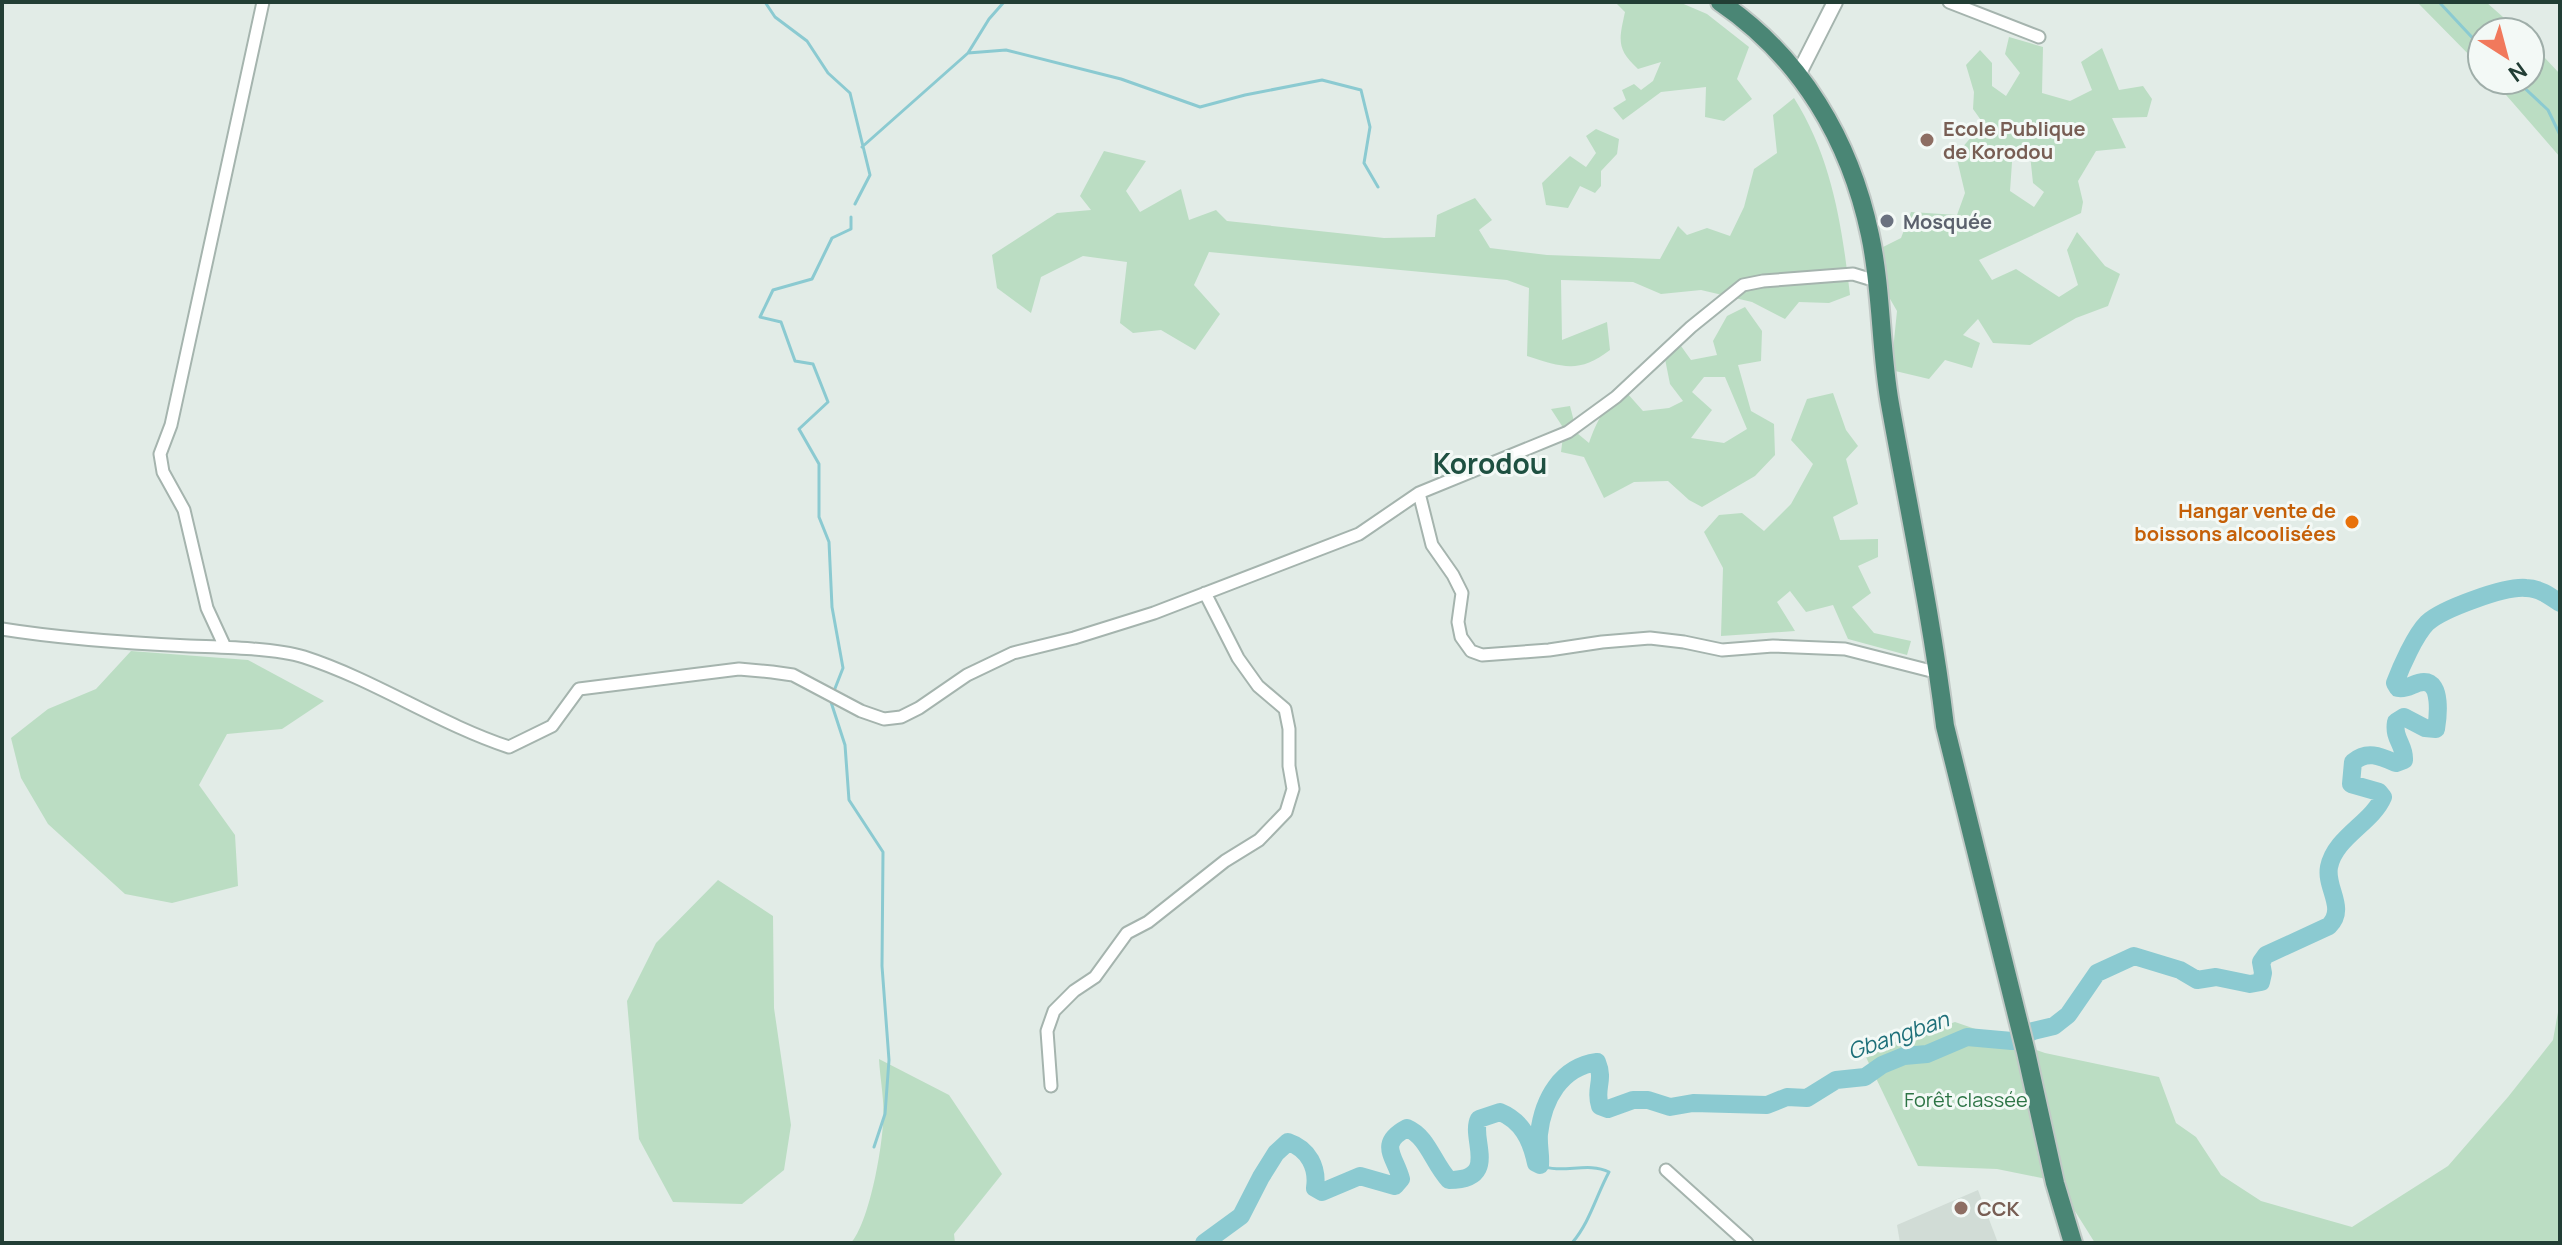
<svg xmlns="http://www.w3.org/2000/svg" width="2562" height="1245" font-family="Manrope,sans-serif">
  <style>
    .built { fill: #d1dcd6 }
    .green { fill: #bbddc3; fill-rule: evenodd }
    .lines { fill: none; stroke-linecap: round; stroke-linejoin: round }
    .stream { stroke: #8bcad1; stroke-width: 3 }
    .river { stroke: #8bcad1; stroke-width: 18 }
    .minor-casing { stroke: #a5b4ae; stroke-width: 15 }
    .tertiary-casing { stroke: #a5b4ae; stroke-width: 18 }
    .trunk-casing { stroke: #c1c9c6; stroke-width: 22 }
    .minor { stroke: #fff; stroke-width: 11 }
    .tertiary { stroke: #fff; stroke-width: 14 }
    .trunk { stroke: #4a8675; stroke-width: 18 }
    .education-dot { fill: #8d6e63; stroke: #f3f9f6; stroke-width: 3 }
    .worship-dot { fill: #6b7280; stroke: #f3f9f6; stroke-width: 3 }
    .food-dot { fill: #e8710a; stroke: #f3f9f6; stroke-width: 3 }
    .labels { text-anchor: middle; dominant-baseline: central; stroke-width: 6; stroke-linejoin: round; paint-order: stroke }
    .education-label { font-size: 20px; font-weight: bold; fill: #785e54; stroke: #f3f9f6; text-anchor: start }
    .worship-label { font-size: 20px; font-weight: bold; fill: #5b616d; stroke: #f3f9f6; text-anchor: start }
    .food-label { font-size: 20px; font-weight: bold; fill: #c56008; stroke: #f3f9f6; text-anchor: end }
    .park-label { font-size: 20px; fill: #2d7445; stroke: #f3f9f6 }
    .water-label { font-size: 22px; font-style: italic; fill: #1d6f79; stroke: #f3f9f6 }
    .district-label { font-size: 28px; font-weight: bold; fill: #1e5041; stroke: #f3f9f6 }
  </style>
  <rect width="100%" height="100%" fill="#e2ece7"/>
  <!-- built -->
  <path class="built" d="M1978,1190l20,53h-98l-3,-18z"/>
  <!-- green -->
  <path class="green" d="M1615,2h64l28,12 42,33 -12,32 15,20 -28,22 -19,-4 1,-30 -45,5 -38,28 -10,-12 13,-8 -4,-10 12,-6 7,6 12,-9 8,-19 -23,7c-22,-20 -19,-29 -13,-57z
    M2417,2h69l34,30h-38v36z
    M2009,37l34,10 -1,46 28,8 22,-11 -11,-28 21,-14 17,42 24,-4 9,13 -5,18 -35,1 14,30 -30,3 -18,30 5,21 -2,11 -102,47 13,20 24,-11 43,28 19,-12 -11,-35 10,-18 28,34 15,8 -12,32 -32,12 -46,27 -37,-2 -15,-24 -15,16 17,8 -8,25 -27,-8 -16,19 -38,-9 6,-59 -15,-26 1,-38 18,-9 10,-26 46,3 8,-22 -9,-38 27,-32 -10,-14 1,-17 -8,-27 14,-15 12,13v23l14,10 14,-23 -15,-19zM2029,145l4,38 11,9 -10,15 -24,-16 3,-43z
    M2530,42l30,32v83l-67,-77h37z
    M1794,98c38,60 48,128 56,197l-21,8 -30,-1 -14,17 -33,-17 -51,-12 -40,4 -28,-12 -72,-2 1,60 45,-18 3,28c-31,24 -48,17 -83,6l2,-68 -22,-8 -298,-28 -15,33 26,29 -25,36 -34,-20 -28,3 -13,-10 7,-61 -44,-6 -42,21 -10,36 -34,-25 -5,-33 65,-42 34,-3 -11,-14 24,-45 42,10 -20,30 14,21 41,-23 8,31 27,-10 11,11 157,17 51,-1 2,-22 38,-17 17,22 -13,10 11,18 57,7 113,4 18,-33 9,9 20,-7 23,8 14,-29 10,-38 23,-16 -4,-38z
    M1596,129l23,10 -2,15 -16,17v15l-6,7 -15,-7 -12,22 -22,-3 -4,-22 28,-27 16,11 10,-14 -10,-17z
    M1745,307l17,24 -1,30 -23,4 13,46 23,13 1,31 -20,21 -53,31 -13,-7 -21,-19 -34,1 -30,16 -20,-41 -23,-5 3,-23 -13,-20 19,-3 7,27 12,10c7,-20 17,-43 38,-50l16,18 26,-3 14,-7 -13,-17 -6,-30 17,-8 10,14 26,-5 -4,-14 14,-25zM1704,377h21l22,52 -23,14 -33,-5 21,-28 -20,-18z
    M1833,393l13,37 12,16 -12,13 12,45 -25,13 7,23 38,-1v18l-20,9 13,27 -19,14 22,26 37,8 -4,14 -59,-16 -15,-34 -27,7 -16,-21 -13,11 18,29 -74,5 2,-68 -19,-36 15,-17 23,-2 22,18 27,-27 22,-40 -22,-24 16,-41z
    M131,651l117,9 76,41 -42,28 -55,5 -28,51 36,50 3,51 -66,17 -47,-9 -77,-70 -27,-46 -10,-40 37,-29 48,-20z
    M718,880l55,36 1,92 17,117 -7,45 -42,34 -69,-2 -34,-63 -12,-138 29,-58z
    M2560,1001v242h-465l-39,-62 -59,-12 -79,-3 -54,-113 91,-31 90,31 114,24 17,46 20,14 25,38 40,26 91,26 96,-61 60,-69 45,-57z
    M879,1059l70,36 53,79 -48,60 1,9h-104c18,-20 31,-93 32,-121 2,-20 -3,-43 -4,-63z"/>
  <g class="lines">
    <!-- stream -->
    <path class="stream" d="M765,2l10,15 32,24 21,32 22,20 20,82 -15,29
      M2439,2l43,46
      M968,53l38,-3 115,29 79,28 45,-12 77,-15 39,10 9,37 -6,36 14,24
      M2516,80l32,30 12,25
      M862,147l106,-94 21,-34 15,-17
      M834,691l9,-23 -11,-61 -3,-65 -10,-25v-53l-20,-35 29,-27 -15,-38 -18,-3 -14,-39 -21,-5 13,-27 39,-11 20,-41 19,-9v-12
      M830,699l15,46 4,55 34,52 -1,114 7,94 -4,54 -11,33
      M1540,1165c22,10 47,-4 69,7 -13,24 -19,50 -37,71"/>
    <!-- river -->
    <path class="river" d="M1204,1243l37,-27 20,-39 15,-24 12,-11c21,7 30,26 27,46l7,4 38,-16 35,10 6,-7c-6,-23 -24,-35 6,-51 21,9 26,35 42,52 52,0 20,-42 30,-61l21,-7c22,9 31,28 36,51l4,2c1,-10 -2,-20 -1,-31 4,-35 22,-67 58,-72 8,19 -3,27 3,44l8,3 25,-9h15l22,7 23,-4 74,2 20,-8 20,1 29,-18 29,-3 17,-12 22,-9 23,-2 40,-17 45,4 21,-10 21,-5 14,-11 29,-42 37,-17 46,14 17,10 19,-3 34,7 11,-2 2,-9 -2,-11 5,-7 63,-29c18,-18 -4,-38 0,-59 6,-30 43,-44 54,-70l-4,-5 -28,-8 2,-22c14,-12 27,-6 43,1l8,-3c1,-15 -11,-21 -8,-38l8,-5 21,11 11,1c2,-12 6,-47 -12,-47 -10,0 -16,8 -26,6l-3,-5c6,-16 20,-48 32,-60 15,-14 78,-37 99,-35 13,0 24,8 34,15"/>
    <defs>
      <path id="minor" d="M1949,2l90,35
        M1419,493l13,52 21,30 9,18 -4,29 3,15 10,14 11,4 67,-5 53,-8 48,-4 34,4 38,8 51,-4 72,3 94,24
        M2,629c62,10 124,14 187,17 31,1 86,2 115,11 71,23 135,67 205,90l43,-21 27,-37 160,-20 33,3 21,3 68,36 23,8 17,-2 18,-9 48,-33 46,-22 61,-15 80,-25 205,-79 60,-41 149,-61 48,-35 75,-70 52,-42 20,-4 90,-7 23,7
        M225,647l-18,-39 -23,-98 -21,-38 -3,-18 11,-29 92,-423
        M1051,1086l-4,-55 7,-20 20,-20 21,-14 32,-44 21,-11 77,-61 34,-21 27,-28 7,-23 -4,-23v-37l-4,-20 -27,-23 -20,-28 -33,-65
        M1666,1170l81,73"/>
      <path id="tertiary" d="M1798,75l37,-73"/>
      <path id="trunk" d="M1720,2c81,55 130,138 150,233 12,55 10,113 20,169 19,107 42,214 55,322l81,326 29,131 18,60"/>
    </defs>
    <!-- minor casing -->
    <use href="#minor" class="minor-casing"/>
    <!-- tertiary casing -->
    <use href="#tertiary" class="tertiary-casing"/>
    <!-- trunk casing -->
    <use href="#trunk" class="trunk-casing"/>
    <!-- minor -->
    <use href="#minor" class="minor"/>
    <!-- tertiary -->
    <use href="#tertiary" class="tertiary"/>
    <!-- trunk -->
    <use href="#trunk" class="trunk"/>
  </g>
  <!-- markers -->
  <g class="education-dot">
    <circle cx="1927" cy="140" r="8"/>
    <circle cx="1961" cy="1208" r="8"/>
  </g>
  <circle class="worship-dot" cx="1887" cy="221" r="8"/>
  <circle class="food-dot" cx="2352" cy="522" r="8"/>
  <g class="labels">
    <!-- education labels -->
    <g class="education-label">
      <text x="1943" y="128">Ecole Publique<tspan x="1943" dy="23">de Korodou</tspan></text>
      <text x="1977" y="1208">CCK</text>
    </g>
    <!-- worship labels -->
    <g class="worship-label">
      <text x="1903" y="221">Mosquée</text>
    </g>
    <!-- food labels -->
    <g class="food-label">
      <text x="2336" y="510">Hangar vente de<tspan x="2336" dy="23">boissons alcoolisées</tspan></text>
    </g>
    <!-- park labels -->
    <g class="park-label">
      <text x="1966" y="1099">Forêt classée</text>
    </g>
    <!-- water labels -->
    <g class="water-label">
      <text transform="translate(1898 1035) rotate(-19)">Gbangban</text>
    </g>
    <!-- district labels -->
    <g class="district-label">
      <text x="1490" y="463">Korodou</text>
    </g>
  </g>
  <!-- border -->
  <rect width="2562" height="1245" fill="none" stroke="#223e35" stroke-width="8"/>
  <!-- north arrow -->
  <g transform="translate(2506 56) rotate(144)"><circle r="38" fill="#f3f9f6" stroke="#9faea9" stroke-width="2"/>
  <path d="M0-6L14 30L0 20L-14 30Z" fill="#f1795c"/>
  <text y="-12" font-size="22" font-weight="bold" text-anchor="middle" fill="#223e35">N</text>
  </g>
</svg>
